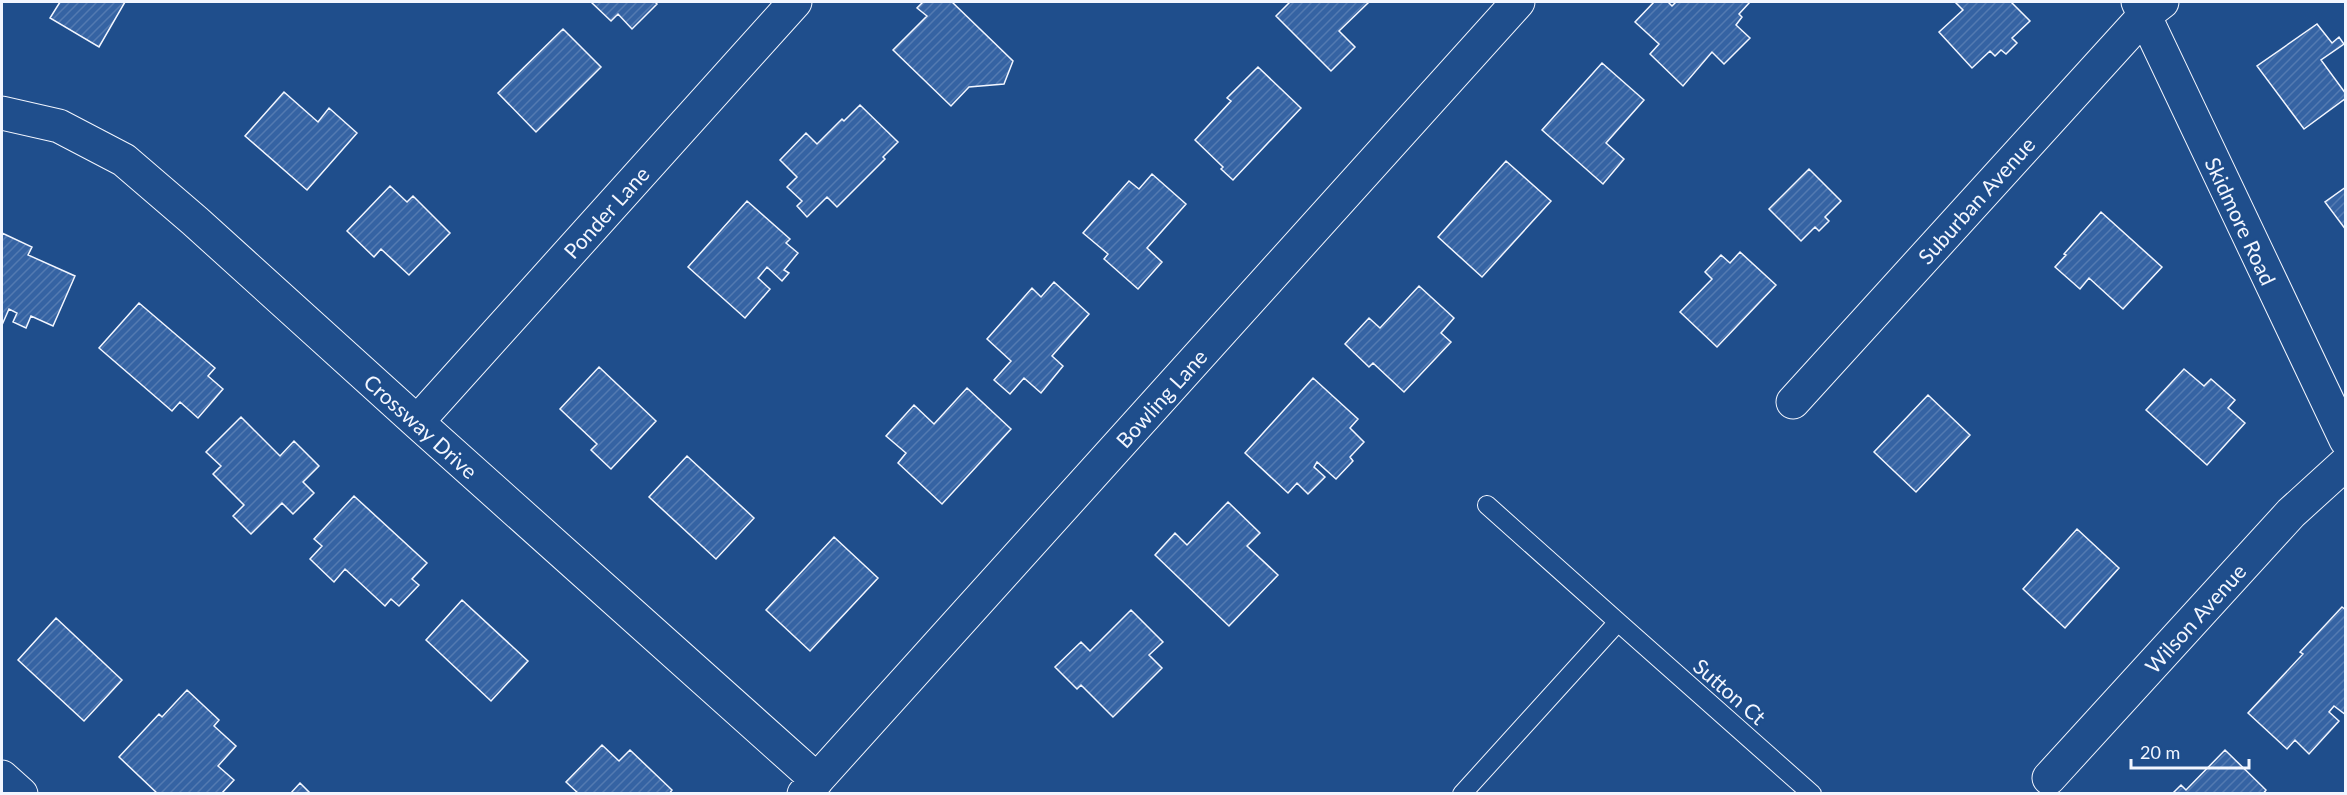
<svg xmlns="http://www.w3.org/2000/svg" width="2347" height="795" font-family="Lato,sans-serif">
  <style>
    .building { fill: url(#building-hatch); stroke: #f2f6ff; stroke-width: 1.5 }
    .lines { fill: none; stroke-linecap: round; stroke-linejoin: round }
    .service-casing { stroke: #f2f6ff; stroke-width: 20 }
    .minor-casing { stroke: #f2f6ff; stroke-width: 35 }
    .service { stroke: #1f4e8c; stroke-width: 18 }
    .minor { stroke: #1f4e8c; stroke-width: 33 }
    .labels { text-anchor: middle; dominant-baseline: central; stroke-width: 4.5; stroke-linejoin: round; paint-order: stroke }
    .street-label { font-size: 21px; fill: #f2f6ff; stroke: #1f4e8c }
  </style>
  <defs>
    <pattern id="building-hatch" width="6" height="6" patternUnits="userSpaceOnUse" patternTransform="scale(1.5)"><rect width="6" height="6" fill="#3563a3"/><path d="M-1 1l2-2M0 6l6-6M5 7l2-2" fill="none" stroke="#537ab1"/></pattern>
  </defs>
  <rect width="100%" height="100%" fill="#1f4e8c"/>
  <!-- building -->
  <path class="building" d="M60,2h65l-26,45 -49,-29z
    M591,2h64l2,2 -25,25 -14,-15 -7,7z
    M923,2h29l61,59 -9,23 -35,3 -18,19 -58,-56 34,-34 -10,-8z
    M1290,2h79l-30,29 16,16 -24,24 -55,-55z
    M1654,2h14l4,4 4,-4h74l-11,12 3,3 -6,8 14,13 -26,26 -12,-12 -29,34 -33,-32 9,-10 -24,-22z
    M1955,2h56l19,19 -18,17 5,5 -11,11 -5,-4 -6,6 -5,-5 -18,17 -33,-36 24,-22z
    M2317,24l15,19 7,-6 5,7 -23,16 25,34v4l-42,31 -47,-63z
    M563,29l38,38 -65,65 -38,-39z
    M1602,63l42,37 -38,43 18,16 -21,25 -61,-54z
    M1258,67l43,41 -68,72 -12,-11 2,-2 -28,-27 36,-39 -4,-3z
    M284,92l34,30 11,-14 28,25 -50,57 -62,-54z
    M860,105l38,37 -15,15 2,2 -48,48 -10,-10 -20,20 -10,-11 5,-5 -15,-14 10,-10 -17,-17 26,-27 11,11 25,-25 2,2z
    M1506,161l45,40 -69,76 -44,-40z
    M1809,169l32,32 -16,16 4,4 -10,10 -4,-4 -14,14 -32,-32z
    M1152,174l34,30 -39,44 15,14 -24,27 -34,-30 4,-5 -25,-21 46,-52 10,8z
    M390,186l17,16 6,-6 37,37 -41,42 -28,-26 -7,8 -27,-26z
    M2346,187v43l-21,-28z
    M747,201l43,38 -4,4 12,10 -14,17 5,3 -7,8 -15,-14 -9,11 12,11 -25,29 -57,-51z
    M2101,212l61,55 -39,42 -34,-31 -9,11 -25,-22 11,-12 -2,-1z
    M2,233l30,14 -4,8 47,21 -22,50 -22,-10 -5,12 -13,-6 4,-9 -8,-4 -7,16z
    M1740,252l36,33 -59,62 -37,-35 32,-33 -7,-7 16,-17 9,8z
    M1054,282l35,32 -37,42 11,10 -22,27 -17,-15 -14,16 -16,-14 17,-19 -24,-22 45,-51 9,9z
    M1419,286l35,32 -13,15 10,9 -47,50 -31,-29 -4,4 -24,-23 24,-26 11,10z
    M139,303l76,65 -7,8 15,13 -25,29 -18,-16 -8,9 -73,-63z
    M599,367l57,54 -45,48 -20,-19 6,-6 -37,-35z
    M2184,369l20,17 7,-7 24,21 -7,8 17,15 -38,42 -61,-55z
    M1313,378l45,41 -8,9 14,14 -14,15 3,4 -17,18 -19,-17 -3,5 11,10 -17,17 -11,-11 -9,10 -43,-40z
    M967,388l44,41 -69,75 -44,-41 8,-10 -20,-17 28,-31 20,19z
    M1928,395l42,40 -54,57 -42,-40z
    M241,417l39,39 14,-15 25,25 -16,16 11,11 -21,21 -11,-11 -31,31 -18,-18 11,-11 -31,-31 8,-8 -15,-14z
    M687,456l67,62 -38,41 -67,-62z
    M354,496l73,67 -15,16 7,6 -20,21 -8,-7 -6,7 -40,-37 -11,13 -24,-23 12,-13 -8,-7z
    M1228,502l32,31 -13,13 31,29 -49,51 -74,-71 20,-22 12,12z
    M2077,529l42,39 -54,60 -42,-39z
    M834,537l44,41 -68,73 -44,-41z
    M462,600l66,61 -37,40 -65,-61z
    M2342,607l4,3v105l-12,-9 -5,6 10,9 -30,33 -14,-14 -8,9 -39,-36 55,-59 -3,-2z
    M1131,610l32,32 -14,13 13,13 -49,49 -32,-32 -4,4 -22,-22 26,-25 9,9z
    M56,618l66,62 -38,41 -66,-61z
    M187,690l32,30 -5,6 22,20 -18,20 16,14 -13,14h-63l-39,-37 40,-43 3,3z
    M602,745l17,16 11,-11 42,40 -3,4h-90l-13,-12z
    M2225,750l41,40 -3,4h-91l9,-9 5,5z
    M300,783l11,11h-21z"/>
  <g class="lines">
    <defs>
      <path id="service" d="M1487,505l131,117
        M1462,794l156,-172 194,172"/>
      <path id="minor" d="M2138,2l208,438
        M2,113l57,13 65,34 71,61 222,201 400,358
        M1793,402l351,-386 18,-14
        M417,422l378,-420
        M2,777l19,17
        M2049,778l242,-265 55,-50
        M804,794l714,-792"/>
    </defs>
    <!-- service casing -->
    <use href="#service" class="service-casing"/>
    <!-- minor casing -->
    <use href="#minor" class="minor-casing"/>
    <!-- service -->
    <use href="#service" class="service"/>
    <!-- minor -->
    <use href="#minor" class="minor"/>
  </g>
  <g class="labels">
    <!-- street labels -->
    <g class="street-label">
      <text transform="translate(1976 200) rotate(-48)">Suburban Avenue</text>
      <text transform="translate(606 212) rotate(-48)">Ponder Lane</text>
      <text transform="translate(2241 221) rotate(65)">Skidmore Road</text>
      <text transform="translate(1161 398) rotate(-48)">Bowling Lane</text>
      <text transform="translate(421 426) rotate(42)">Crossway Drive</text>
      <text transform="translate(2195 618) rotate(-48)">Wilson Avenue</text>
      <text transform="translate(1730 691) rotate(41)">Sutton Ct</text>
    </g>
  </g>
  <!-- border -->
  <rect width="2347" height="795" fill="none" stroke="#f2f6ff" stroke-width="6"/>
  <!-- scale -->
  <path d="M2131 759v9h118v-9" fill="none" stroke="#f2f6ff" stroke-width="3"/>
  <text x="2140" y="759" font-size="18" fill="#f2f6ff" stroke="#1f4e8c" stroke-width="4.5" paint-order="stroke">20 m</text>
</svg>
